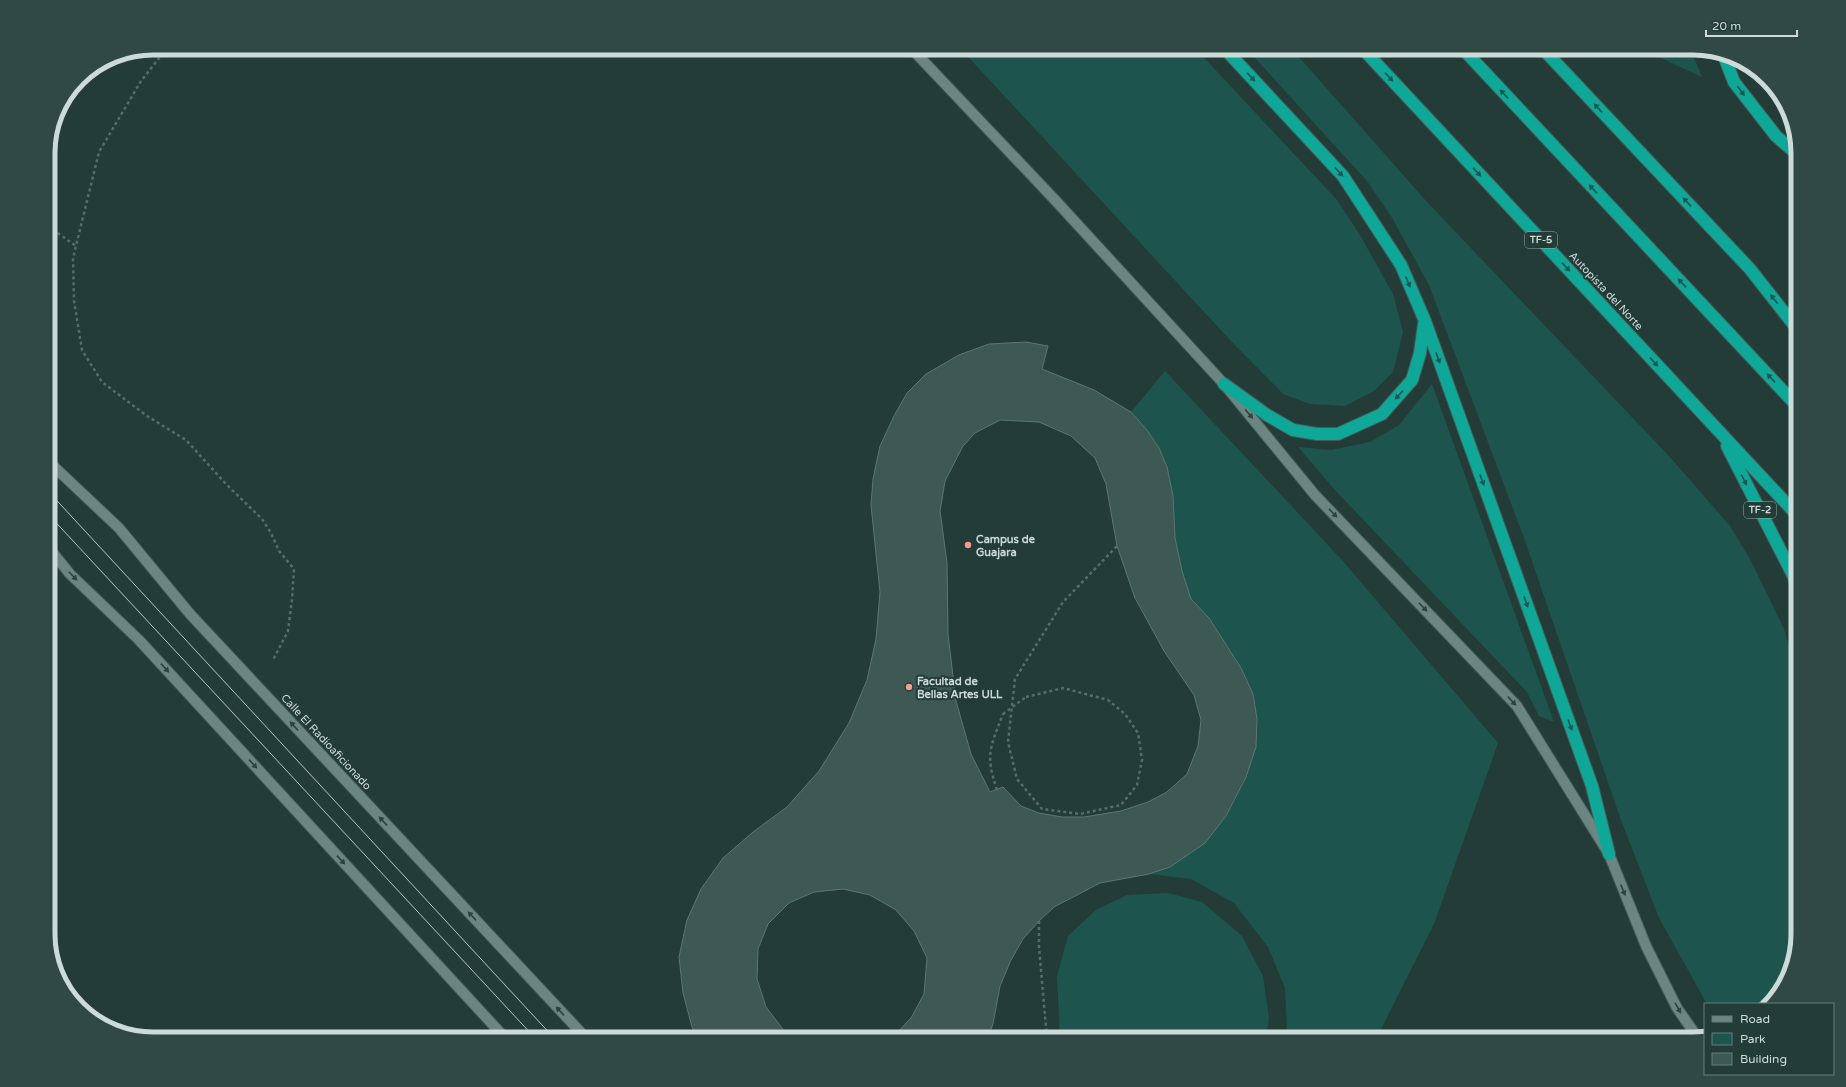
<svg xmlns="http://www.w3.org/2000/svg" width="1846" height="1087" font-family="'Varela Round',sans-serif">
  <style>
    .green { fill: #1d554e }
    .building { fill: #3e5854; stroke: #5c7672; fill-rule: evenodd }
    .lines { fill: none; stroke-linecap: round; stroke-linejoin: round }
    .tertiary-casing { stroke: #445a56; stroke-width: 12 }
    .motorway-casing { stroke: #445a56; stroke-width: 14 }
    .path { stroke: #576d69; stroke-width: 2.5; stroke-dasharray: 3 3; stroke-linecap: butt }
    .tertiary { stroke: #6b8681; stroke-width: 10 }
    .motorway { stroke: #0fa798; stroke-width: 12 }
    .tram { stroke: #b5c4c1; stroke-width: 1 }
    .path-bridge { stroke: #576d69; stroke-width: 2.5; stroke-dasharray: 3 3; stroke-linecap: butt }
    .oneway { fill: #1e5750 }
    .oneway2 { fill: #2a433f }
    .poi-dot { fill: #f49e8a; stroke: #233c38; stroke-width: 1.5 }
    .labels { text-anchor: middle; dominant-baseline: central; stroke-width: 4; stroke-linejoin: round; paint-order: stroke }
    .shield { fill: #233c38; stroke: #9aaba8; stroke-width: 1 }
    .shield-label { font-size: 10px; font-weight: bold; fill: #cddbd8 }
    .street-label { font-size: 11px; fill: #cddbd8; stroke: #233c38 }
    .poi-label { font-size: 11px; font-weight: bold; fill: #cddbd8; stroke: #233c38; text-anchor: start }
    .rim { fill: none; stroke: #cddbd8; stroke-width: 5 }
  </style>
  <rect width="100%" height="100%" fill="#233c38"/>
  <!-- green -->
  <path class="green" d="M960,48h235l142,152 23,35 33,59 10,38 -10,40 -19,19 -29,15 -35,-2 -27,-10 -52,-53z
    M1246,48h45l136,154 241,253 62,71 20,33 34,70 14,50v255l-14,52 -17,18h-60l-48,-86 -38,-98 -97,-282 -95,-253 -38,-69 -24,-35z
    M1639,48h51l12,29z
    M1165,371l177,189 156,183 -64,181 -58,115h-91l2,-8 -2,-43 -17,-41 -34,-44 -43,-24 -42,-5 21,-7 35,-24 21,-27 20,-39 10,-30 1,-28 -4,-25 -12,-26 -32,-50 -18,-19 -9,-28 -7,-33 -2,-41 -6,-30 -8,-19 -16,-23 -12,-13z
    M1432,384l122,338 -15,-6 -12,-24 -192,-202 -37,-43 33,3 39,-8 29,-17z
    M1168,893l34,9 40,34 21,40 6,43 -3,20h-206l-3,-63 11,-40 28,-26 31,-15z"/>
  <!-- building -->
  <path class="building" d="M1026,342l22,4 -6,23 52,21 37,22 16,18 12,18 8,19 6,29 2,42 7,33 9,28 18,19 32,50 12,26 4,25 -1,28 -10,30 -20,39 -21,27 -35,24 -21,7 -49,9 -46,24 -15,14 -16,18 -12,21 -11,26 -7,38 -6,15h-101l9,-4 16,-17 13,-24 3,-36 -13,-27 -18,-21 -26,-15 -27,-6 -29,3 -25,11 -21,21 -10,25 -1,30 9,28 19,25 14,7h-101l-6,-12 -9,-34 -4,-36 8,-37 14,-31 22,-31 30,-26 34,-25 32,-36 30,-48 18,-43 9,-41 4,-47 -9,-87 2,-26 7,-33 14,-30 13,-23 19,-19 33,-19 30,-11zM1000,420l39,2 32,14 24,22 11,26 11,62 18,52 29,53 30,44 7,25 -3,26 -11,28 -20,18 -19,10 -27,9 -37,6h-22l-23,-4 -18,-7 -18,-19 -13,5 -19,-38 -15,-53 -8,-67 -1,-71 -7,-52 5,-30 18,-35 12,-13z"/>
  <g class="lines">
    <defs>
      <path id="tertiary" d="M911,48l144,152 169,184 91,111 202,211 92,148 37,92 31,62 21,30
        M48,461l71,67 71,86 397,425
        M48,547l22,27 69,66 367,399"/>
      <path id="motorway" d="M1224,48l119,128 58,89 24,56 167,465 17,68
        M1362,48l436,468
        M1462,48l336,359
        M1542,48l208,221 48,61
        M1724,56l10,26 42,54 22,19
        M1224,384l43,31 26,15 24,4h21l44,-20 30,-34 8,-27 4,-29
        M1727,446l66,129 5,13"/>
    </defs>
    <!-- tertiary casing -->
    <use href="#tertiary" class="tertiary-casing"/>
    <!-- motorway casing -->
    <use href="#motorway" class="motorway-casing"/>
    <!-- path -->
    <path class="path" d="M167,48l-26,33 -42,71 -26,106 1,43 8,49 20,32 45,34 39,24 40,44 36,35 9,14 8,18 15,18 -2,30 -4,32 -15,29
      M48,226l28,20
      M1026,697l37,-9 45,12 17,14 13,19 4,27 -5,25 -16,20 -41,9 -38,-5 -25,-30 -9,-37 7,-63 48,-77 54,-56
      M997,790c-12,-36 -7,-42 6,-76
      M1039,921v26l8,92"/>
    <!-- tertiary -->
    <use href="#tertiary" class="tertiary"/>
    <!-- motorway -->
    <use href="#motorway" class="motorway"/>
    <!-- tram -->
    <path class="tram" d="M48,491l507,548
      M48,514l488,525"/>
    <!-- path-bridge -->
    <path class="path-bridge" d="M1003,714l23,-17"/>
  </g>
  <!-- one-way arrows -->
  <defs><path id="oneway-solid" d="M-6-.8H1V-3.2L6.5 0L1 3.2V.8H-6Z"/></defs>
  <g class="oneway">
    <use href="#oneway-solid" transform="translate(1251 77) rotate(47)"/>
    <use href="#oneway-solid" transform="translate(1389 77) rotate(47)"/>
    <use href="#oneway-solid" transform="translate(1741 91) rotate(53)"/>
    <use href="#oneway-solid" transform="translate(1504 94) rotate(-133)"/>
    <use href="#oneway-solid" transform="translate(1598 108) rotate(-133)"/>
    <use href="#oneway-solid" transform="translate(1339 172) rotate(48)"/>
    <use href="#oneway-solid" transform="translate(1477 172) rotate(47)"/>
    <use href="#oneway-solid" transform="translate(1593 189) rotate(-133)"/>
    <use href="#oneway-solid" transform="translate(1687 202) rotate(-133)"/>
    <use href="#oneway-solid" transform="translate(1566 267) rotate(47)"/>
    <use href="#oneway-solid" transform="translate(1408 282) rotate(67)"/>
    <use href="#oneway-solid" transform="translate(1682 283) rotate(-133)"/>
    <use href="#oneway-solid" transform="translate(1774 299) rotate(-128)"/>
    <use href="#oneway-solid" transform="translate(1438 358) rotate(70)"/>
    <use href="#oneway-solid" transform="translate(1654 362) rotate(47)"/>
    <use href="#oneway-solid" transform="translate(1771 378) rotate(-133)"/>
    <use href="#oneway-solid" transform="translate(1399 395) rotate(132)"/>
    <use href="#oneway-solid" transform="translate(1482 480) rotate(70)"/>
    <use href="#oneway-solid" transform="translate(1744 480) rotate(63)"/>
    <use href="#oneway-solid" transform="translate(1526 602) rotate(70)"/>
    <use href="#oneway-solid" transform="translate(1570 725) rotate(70)"/>
  </g>
  <g class="oneway2">
    <use href="#oneway-solid" transform="translate(1249 414) rotate(50)"/>
    <use href="#oneway-solid" transform="translate(1333 513) rotate(46)"/>
    <use href="#oneway-solid" transform="translate(73 576) rotate(46)"/>
    <use href="#oneway-solid" transform="translate(1423 607) rotate(46)"/>
    <use href="#oneway-solid" transform="translate(165 668) rotate(47)"/>
    <use href="#oneway-solid" transform="translate(1512 701) rotate(47)"/>
    <use href="#oneway-solid" transform="translate(294 726) rotate(-133)"/>
    <use href="#oneway-solid" transform="translate(253 764) rotate(47)"/>
    <use href="#oneway-solid" transform="translate(383 821) rotate(-133)"/>
    <use href="#oneway-solid" transform="translate(341 860) rotate(47)"/>
    <use href="#oneway-solid" transform="translate(1623 890) rotate(68)"/>
    <use href="#oneway-solid" transform="translate(472 916) rotate(-133)"/>
    <use href="#oneway-solid" transform="translate(1678 1008) rotate(60)"/>
    <use href="#oneway-solid" transform="translate(560 1011) rotate(-133)"/>
  </g>
  <!-- markers -->
  <g class="poi-dot">
    <circle cx="968" cy="545" r="4"/>
    <circle cx="909" cy="687" r="4"/>
  </g>
  <g class="labels">
    <!-- shield labels -->
    <g class="shield">
      <rect x="1525" y="232" width="32" height="16" rx="3"/>
      <rect x="1744" y="502" width="32" height="16" rx="3"/>
    </g>
    <g class="shield-label">
      <text x="1541" y="240">TF-5</text>
      <text x="1760" y="510">TF-2</text>
    </g>
    <!-- street labels -->
    <g class="street-label">
      <text transform="translate(1606 291) rotate(47)">Autopista del Norte</text>
      <text transform="translate(326 742) rotate(47)">Calle El Radioaficionado</text>
    </g>
    <!-- poi labels -->
    <g class="poi-label">
      <text x="976" y="539">Campus de<tspan x="976" dy="13">Guajara</tspan></text>
      <text x="917" y="681">Facultad de<tspan x="917" dy="13">Bellas Artes ULL</tspan></text>
    </g>
  </g>
  <!-- crop -->
  <path d="M0 0H1846V1087H0ZM153 55H1693A98 98 0 0 1 1791 153V934A98 98 0 0 1 1693 1032H153A98 98 0 0 1 55 934V153A98 98 0 0 1 153 55Z" fill="#314945" fill-rule="evenodd"/>
  <path class="rim" d="M153 55H1693A98 98 0 0 1 1791 153V934A98 98 0 0 1 1693 1032H153A98 98 0 0 1 55 934V153A98 98 0 0 1 153 55Z"/>
  <!-- legend -->
  <rect x="1704" y="1003" width="130" height="72" fill="#233c38" stroke="#677c78"/>
  <rect x="1712" y="1016" width="20" height="6" fill="#6b8681" stroke="#677c78"/>
  <text x="1740" y="1023" font-size="12" fill="#cddbd8">Road</text>
  <rect x="1712" y="1033" width="20" height="12" fill="#1d554e" stroke="#677c78"/>
  <text x="1740" y="1043" font-size="12" fill="#cddbd8">Park</text>
  <rect x="1712" y="1053" width="20" height="12" fill="#3e5854" stroke="#677c78"/>
  <text x="1740" y="1063" font-size="12" fill="#cddbd8">Building</text>
  <!-- scale -->
  <path d="M1706 30v6h91v-6" fill="none" stroke="#cddbd8" stroke-width="2"/>
  <text x="1712" y="30" font-size="12" fill="#cddbd8" stroke="#233c38" stroke-width="3" paint-order="stroke">20 m</text>
</svg>
